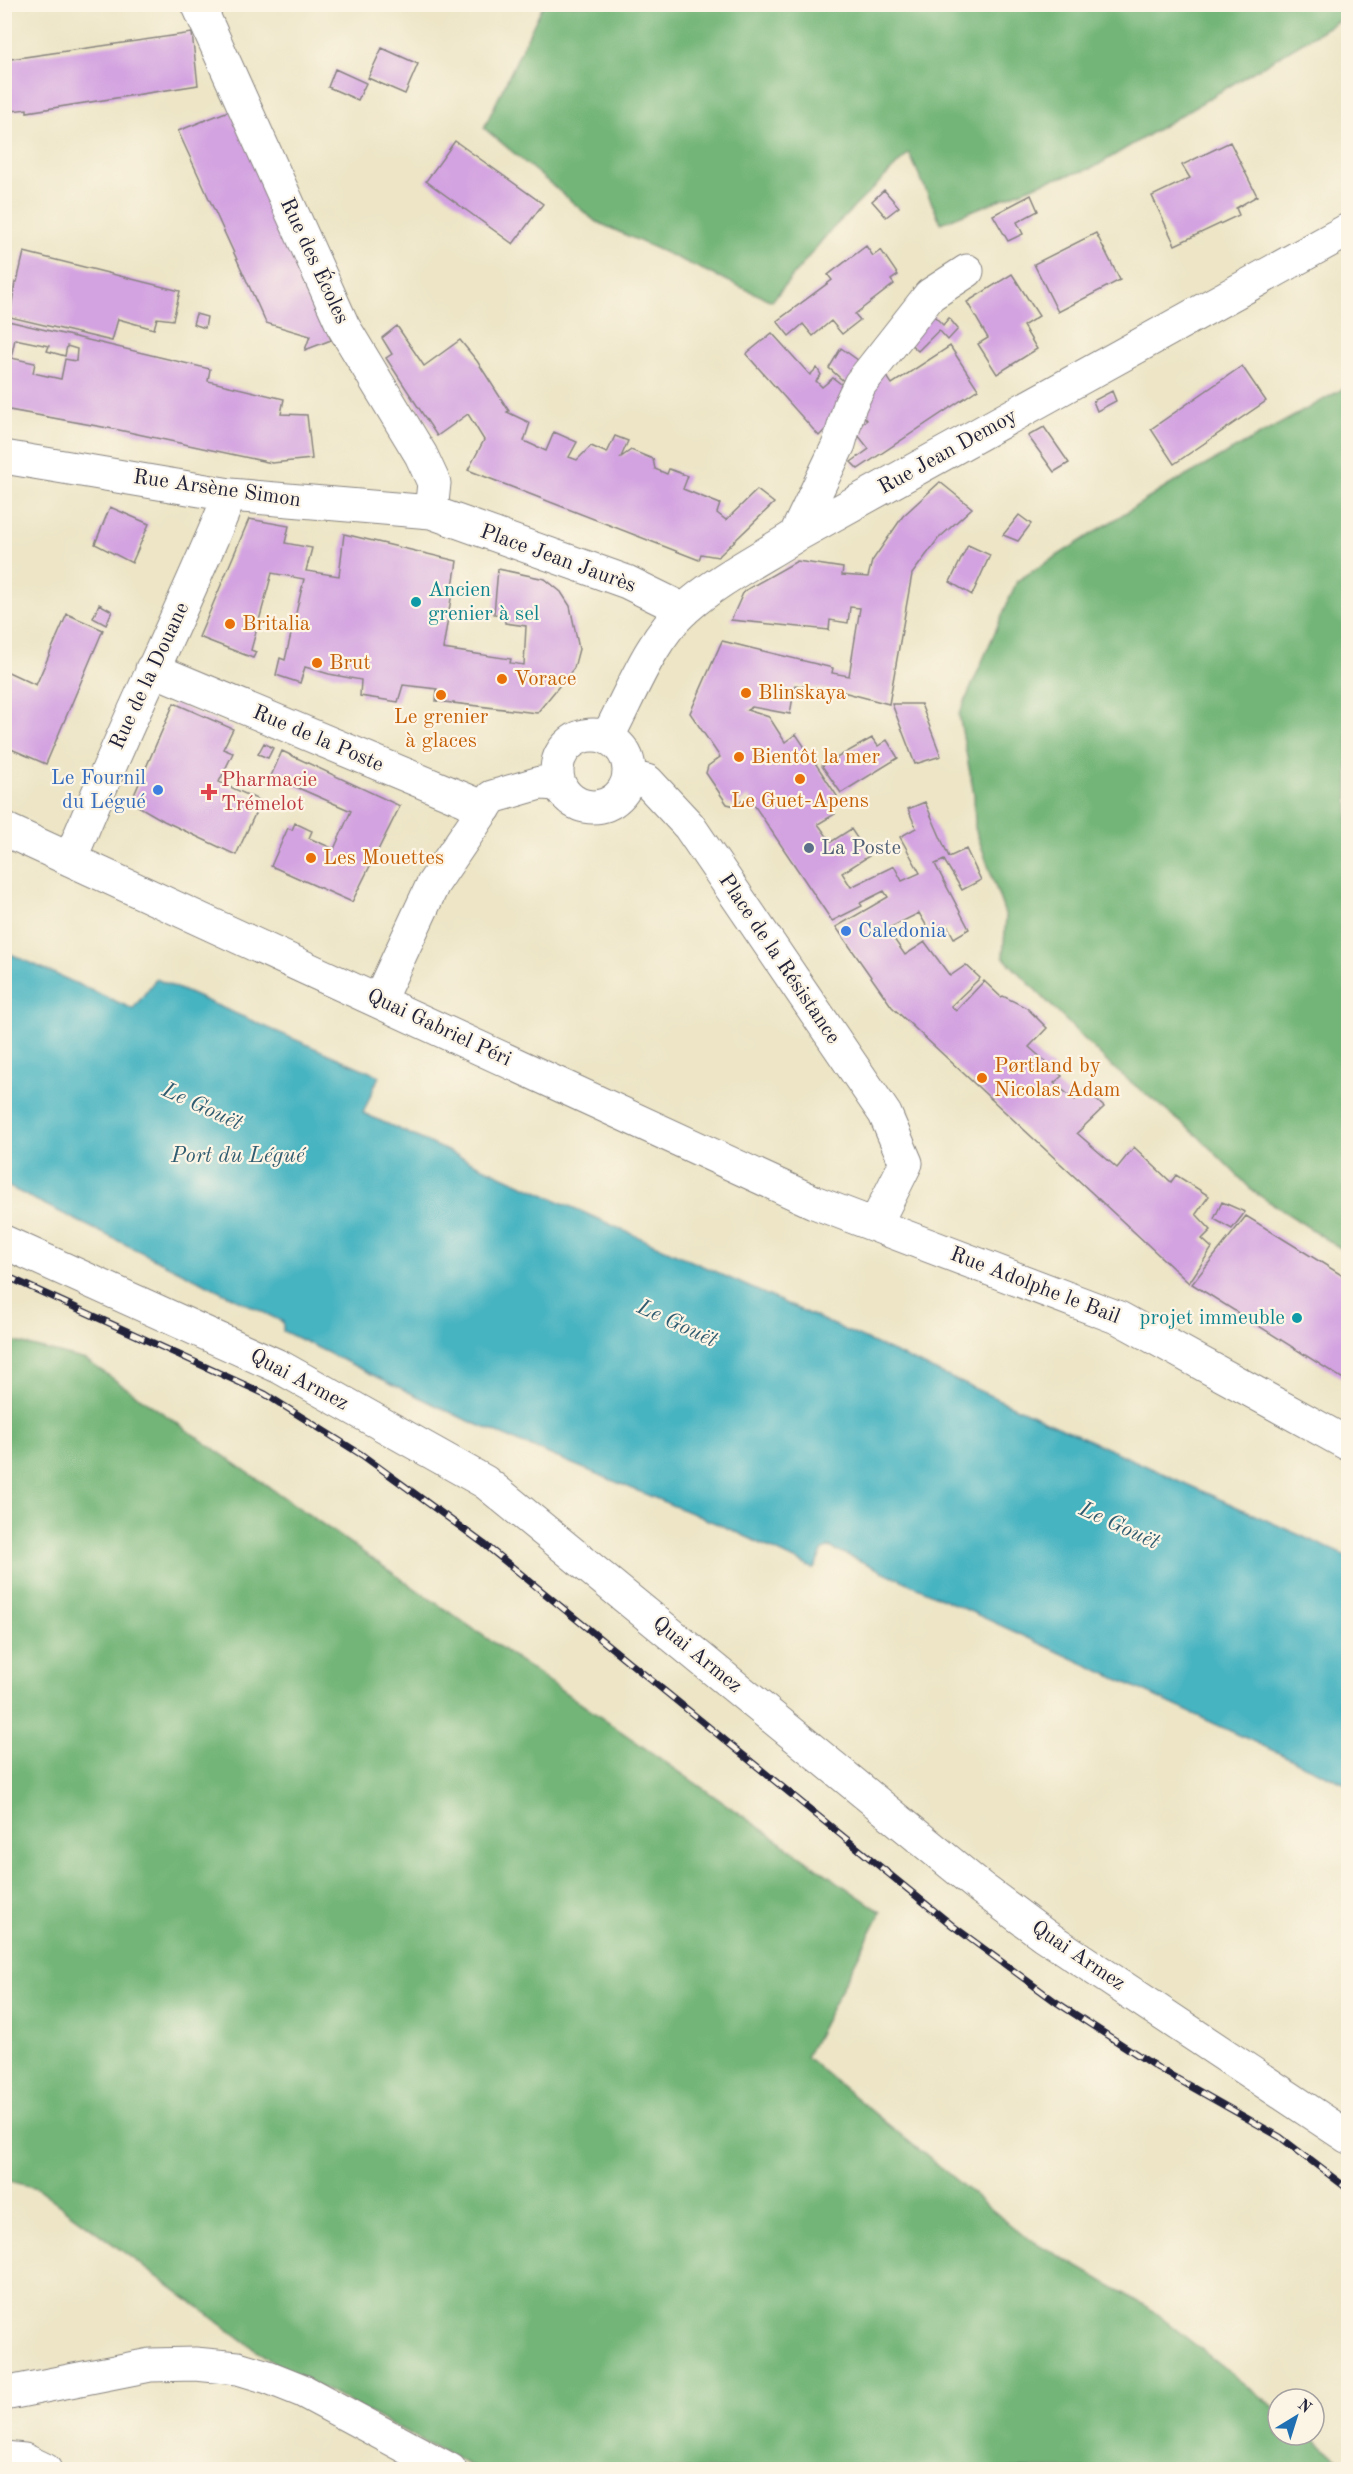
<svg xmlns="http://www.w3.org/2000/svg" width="1353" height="2474" font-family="'Old Standard TT',serif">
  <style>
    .forest { fill: #73b578; stroke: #4a6c5a; stroke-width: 1.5 }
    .water { fill: #46b4c1; stroke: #346b7e; stroke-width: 1.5 }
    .building { fill: #d3a2e1; fill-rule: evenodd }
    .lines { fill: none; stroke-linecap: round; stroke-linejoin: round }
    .minor-casing { stroke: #888480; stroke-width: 35 }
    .minor { stroke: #fff; stroke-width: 33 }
    .rail-casing { stroke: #22223b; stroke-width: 7 }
    .rail { stroke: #fcf5e5; stroke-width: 4.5; stroke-dasharray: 14; stroke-linecap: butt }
    .culture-dot { fill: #0f9aa8; stroke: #fcf5e5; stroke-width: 2 }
    .food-dot { fill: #e8710a; stroke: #fcf5e5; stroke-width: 2 }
    .shop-dot { fill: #3f7fe0; stroke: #fcf5e5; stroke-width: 2 }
    .health-dot { fill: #e0444e; stroke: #fcf5e5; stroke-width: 2 }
    .service-dot { fill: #5c6f8a; stroke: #fcf5e5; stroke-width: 2 }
    .labels { text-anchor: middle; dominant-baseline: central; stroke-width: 4.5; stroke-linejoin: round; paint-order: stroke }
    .street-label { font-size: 21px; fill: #22223b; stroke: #fcf5e5 }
    .culture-label { font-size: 21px; fill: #0d838f; stroke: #fcf5e5; text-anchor: start }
    .food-label { font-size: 21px; fill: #c56008; stroke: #fcf5e5; text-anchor: start }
    .shop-label { font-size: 21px; fill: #366cbe; stroke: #fcf5e5; text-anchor: end }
    .health-label { font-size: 21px; fill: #be3a42; stroke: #fcf5e5; text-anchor: start }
    .service-label { font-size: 21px; fill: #4e5e75; stroke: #fcf5e5; text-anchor: start }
    .water-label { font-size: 22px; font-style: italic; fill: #305c71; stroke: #fcf5e5 }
  </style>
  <rect width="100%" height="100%" fill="#fcf5e5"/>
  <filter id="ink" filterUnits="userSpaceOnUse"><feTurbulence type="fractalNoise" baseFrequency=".0167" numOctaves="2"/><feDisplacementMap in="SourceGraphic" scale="12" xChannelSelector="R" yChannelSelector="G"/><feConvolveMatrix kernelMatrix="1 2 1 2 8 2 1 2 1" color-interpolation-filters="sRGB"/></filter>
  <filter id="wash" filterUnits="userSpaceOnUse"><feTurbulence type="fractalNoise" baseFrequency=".008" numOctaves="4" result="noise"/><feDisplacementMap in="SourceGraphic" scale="24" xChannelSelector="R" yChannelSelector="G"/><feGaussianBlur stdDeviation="1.35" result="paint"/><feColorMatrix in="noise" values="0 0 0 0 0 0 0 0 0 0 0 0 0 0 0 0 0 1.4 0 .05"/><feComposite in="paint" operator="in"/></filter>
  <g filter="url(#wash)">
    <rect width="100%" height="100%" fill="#ede5c6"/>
    <!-- forest -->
    <path class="forest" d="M543,5l805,-1v11l-255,153 -49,14 -103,41 -32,-70 -80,79 -57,69 -177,-80 -111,-93z
      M1348,386v867l-94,-61 -55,-55 -88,-71 -108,-109 3,-40 -31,-89 -1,-34 -15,-79 58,-134 151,-95z
      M4,1339l82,21 795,552 -75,145 218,179 124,71 130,104v24h31l39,31v3h-871l-203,-106 -237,-175 -32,-8z"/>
    <!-- water -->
    <path class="water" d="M4,951l129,58 23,-30 223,97 -16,37 985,444v228l-518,-238 -7,3 -9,19 -82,-39 -268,-111 -181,-88v-9l-278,-137z"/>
    <g id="blocks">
      <!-- building -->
      <path class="building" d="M192,33l6,52 -171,27v-3l-23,3v-52z
        M382,48l36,16 -13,30 -37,-16z
        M335,69l31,14 -8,17 -30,-13z
        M231,110l78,180 22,50 -26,10 5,-14 -44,-13 -88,-192z
        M455,141l88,63 -30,40 -87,-63z
        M1230,142l27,54 -21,12 3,7 -64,30 -23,-49 38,-18 -8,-13z
        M884,190l15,17 -13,10 -14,-16z
        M1031,195l7,16 -21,11 6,12 -15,7 -15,-26z
        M1096,233l24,47 -62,32 -24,-48z
        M866,246l7,10 8,-6 17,25 -7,5 3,4 -39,30 5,6 -18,14 -11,-13 -18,15 -10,-12 -14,12 -12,-15 55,-41 -4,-5z
        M24,252l156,39 -7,29 -16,-2 -3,11 -36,-10 -6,22 -102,-24 5,-35h2z
        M1012,274l27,42 -16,10 14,23 -40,25 -19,-30 10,-6 -21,-36z
        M927,309l16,16 6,-7 9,11 -10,11 -9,-10 -21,21 -15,-14z
        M196,314l11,3 -2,11 -12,-4z
        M4,320l206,49 -2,12 76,18 -3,15 26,1 5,44 -40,4 -153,-33 -115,-21zM15,339l34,7 -2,5 18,5 2,-10 10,3 -1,12 -11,-2 -4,20 -28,-6 2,-10 -24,-5z
        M397,326l27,40 36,-26 17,21 32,50 -2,1 23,11 -6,18 22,10 8,-19 23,10 -8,15 8,3 14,-14 16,7 8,-17 13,5 -7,16 10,-7 22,9 2,10 12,5 2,-5 19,7 -5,13 37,15 -3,9 9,7 31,-30 17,13 -56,54 -17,-3 -2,6 -231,-90 16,-30 -16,-26 -31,22 -51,-78 6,-4 -10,-16z
        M772,333l38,42 7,-7 4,7 -5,6 6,6 11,-9 16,12 -4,19 -26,27 -73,-82z
        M950,346l28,43 -120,80 -7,-7 18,-13 -15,-19 13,-10 -13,-16 26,-38 12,18z
        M841,348l21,15 -14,22 -19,-17z
        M1242,366l24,35 -92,63 -23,-35z
        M1112,391l4,10 -19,10 -4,-10z
        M1044,427l25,36 -15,9 -26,-36z
        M940,482l32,26 -34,31 -26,35 -23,130 -46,-12 -48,-7 -5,29 -38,-7 -5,3 22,7 16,25 11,-8 41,62 -9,6 7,12 -17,10 13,18 20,-13 18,27 -27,17 9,14 43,-21 8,15 18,-8 -20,-36 16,-9 -8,-19 17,-7 24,55 17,-8 15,31 -19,10 -18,-30 -9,4 34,65 -15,9 -6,-11 -15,10 -14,-24 -32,16 18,26 20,-13 25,34 16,-11 14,13 -29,28 5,5 28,-30 17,16 2,-1 24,12 20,20 -18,19 33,29 -8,7 21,17 10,-11 19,18 -27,26 40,35 17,-21 37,35 5,-7 33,21 -13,18 15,16 -9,9 10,9 -23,35 -297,-276 -56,-80 52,-30 -4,-6 -24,12 2,3 -30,15 -84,-125 -13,10 -8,-2 -21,-31 2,-7 12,-9 -30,-44 32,-72 111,27 -1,5 17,3 11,-68 -10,-1 -2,16 -18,-3 -1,10 -98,-10 13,-29 53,-30 46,7 -1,7 26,2 4,-16 31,-45z
        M110,507l39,17 -17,39 -37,-19z
        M1019,515l12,9 -13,17 -15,-6z
        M249,519l40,7 -4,17 27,5 -6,23 33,5 5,-42 113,27 -14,88 68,10 -1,4 14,2 2,-39 -21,-3v-7l-11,-2 4,-45 47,10 16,13 9,14 9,43 -5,19 -37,45 -101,-12 1,-12 -34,-4 -5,17 -38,-6 1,-16 -32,-6 -24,-7 -5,16 -24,-8 4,-17 5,2 19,-81 -32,-6 -21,77 5,2 -3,6 -54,-21z
        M968,545l22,10 -18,40 -22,-13z
        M99,604l13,7 -6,14 -13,-7z
        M67,614l36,16 -57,134 -42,-18v-76l32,15z
        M174,703l59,26 -10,20 10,4 -14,29 42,19 -25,54 -72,-34 -33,-19z
        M892,704h29l20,52 -26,8z
        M872,738l6,8 9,-6 11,18 -57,35 -19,-27z
        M264,743l9,5 -5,10 -10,-4z
        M282,751l118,55 -48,96 -81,-36 17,-38 4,2 3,-7 17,8 -3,7 25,11 17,-38 -80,-35z
        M1222,1202l23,10 -13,17 -18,-10z
        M1246,1216l102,63v103l-156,-98z"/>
    </g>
  </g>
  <g filter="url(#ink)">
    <use href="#blocks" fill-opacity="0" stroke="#888480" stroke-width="1.5"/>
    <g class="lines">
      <defs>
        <path id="minor" d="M198,4l145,322 78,129 13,28 -3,29
          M4,457l226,38 201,17 196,70 57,28
          M795,536l44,-92 11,-39 10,-21 70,-89 37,-24
          M152,669l333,139
          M557 771a36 36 0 1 1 72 0a36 36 0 1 1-72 0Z
          M607,738c23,-42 42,-97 78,-129 32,-29 74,-50 110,-73l553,-306
          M629,777l18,4 42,45 196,288 21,49 -31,62
          M4,829l810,373 305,116 229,126
          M71,858c49,-123 109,-241 159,-363
          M379,1000l54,-116 59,-87 48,-14 19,1
          M4,1242l276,125 205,115 496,406 63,47 304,202
          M4,2394l146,-29 45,-1 43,4 30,9 35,14 147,79
          M4,2458l20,2 21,10"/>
      </defs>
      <!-- minor casing -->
      <use href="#minor" class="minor-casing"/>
      <!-- minor -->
      <use href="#minor" class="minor"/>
      <defs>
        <path id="rail" d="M4,1275l261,119 97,61 122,89 469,382 103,76 102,66 122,69 68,52"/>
      </defs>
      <!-- rail casing -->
      <use href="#rail" class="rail-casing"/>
      <!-- rail -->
      <use href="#rail" class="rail"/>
    </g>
  </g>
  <!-- markers -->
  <g class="culture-dot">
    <circle cx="416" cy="602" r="6"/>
    <circle cx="1297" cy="1318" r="6"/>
  </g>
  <g class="food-dot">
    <circle cx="230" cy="624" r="6"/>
    <circle cx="317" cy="663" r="6"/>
    <circle cx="502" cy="679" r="6"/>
    <circle cx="746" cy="693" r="6"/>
    <circle cx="441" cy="695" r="6"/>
    <circle cx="739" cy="757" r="6"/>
    <circle cx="800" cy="779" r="6"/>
    <circle cx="311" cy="858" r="6"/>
    <circle cx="982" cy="1078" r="6"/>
  </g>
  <g class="shop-dot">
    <circle cx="158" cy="790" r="6"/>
    <circle cx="846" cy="931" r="6"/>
  </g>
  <path class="health-dot" d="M206 783h6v6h6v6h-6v6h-6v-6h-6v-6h6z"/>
  <circle class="service-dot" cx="809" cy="848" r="6"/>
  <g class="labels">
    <!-- street labels -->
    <g class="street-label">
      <text transform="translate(314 261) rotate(65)">Rue des Écoles</text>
      <text transform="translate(948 452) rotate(-29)">Rue Jean Demoy</text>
      <text transform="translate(217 489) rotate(8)">Rue Arsène Simon</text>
      <text transform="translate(558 559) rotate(20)">Place Jean Jaurès</text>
      <text transform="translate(150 676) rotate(-65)">Rue de la Douane</text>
      <text transform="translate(318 739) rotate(23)">Rue de la Poste</text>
      <text transform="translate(779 959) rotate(56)">Place de la Résistance</text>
      <text transform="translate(439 1028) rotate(25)">Quai Gabriel Péri</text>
      <text transform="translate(1035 1286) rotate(21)">Rue Adolphe le Bail</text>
      <text transform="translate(299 1380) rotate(28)">Quai Armez</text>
      <text transform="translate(697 1655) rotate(39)">Quai Armez</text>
      <text transform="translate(1078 1956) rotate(34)">Quai Armez</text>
    </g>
    <!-- culture labels -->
    <g class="culture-label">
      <text x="428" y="590">Ancien<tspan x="428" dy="24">grenier à sel</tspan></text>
      <text x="1285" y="1318" text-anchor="end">projet immeuble</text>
    </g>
    <!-- food labels -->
    <g class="food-label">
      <text x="242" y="624">Britalia</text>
      <text x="329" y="663">Brut</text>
      <text x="514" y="679">Vorace</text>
      <text x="758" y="693">Blinskaya</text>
      <text x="441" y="717" text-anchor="middle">Le grenier<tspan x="441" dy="24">à glaces</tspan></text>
      <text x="751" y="757">Bientôt la mer</text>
      <text x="800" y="801" text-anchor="middle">Le Guet-Apens</text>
      <text x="323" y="858">Les Mouettes</text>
      <text x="994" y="1066">Pørtland by<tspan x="994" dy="24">Nicolas Adam</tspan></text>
    </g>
    <!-- shop labels -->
    <g class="shop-label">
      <text x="146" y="778">Le Fournil<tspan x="146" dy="24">du Légué</tspan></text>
      <text x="858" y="931" text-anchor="start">Caledonia</text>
    </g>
    <!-- health labels -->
    <g class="health-label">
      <text x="221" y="780">Pharmacie<tspan x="221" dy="24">Trémelot</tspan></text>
    </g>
    <!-- service labels -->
    <g class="service-label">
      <text x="821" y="848">La Poste</text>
    </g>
    <!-- water labels -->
    <g class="water-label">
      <text transform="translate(202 1107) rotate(25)">Le Gouët</text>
      <text x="238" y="1156">Port du Légué</text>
      <text transform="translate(677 1324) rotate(25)">Le Gouët</text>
      <text transform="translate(1119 1526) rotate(25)">Le Gouët</text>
    </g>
  </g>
  <!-- margin -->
  <rect width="1353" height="2474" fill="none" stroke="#fcf5e5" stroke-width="24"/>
  <!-- north arrow -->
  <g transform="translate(1296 2417) rotate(38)"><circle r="28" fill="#fcf5e5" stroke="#a5a1a1" stroke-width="1.5"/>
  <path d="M0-4.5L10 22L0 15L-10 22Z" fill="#1f6fb2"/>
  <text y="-9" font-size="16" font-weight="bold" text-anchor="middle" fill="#22223b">N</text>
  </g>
</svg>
